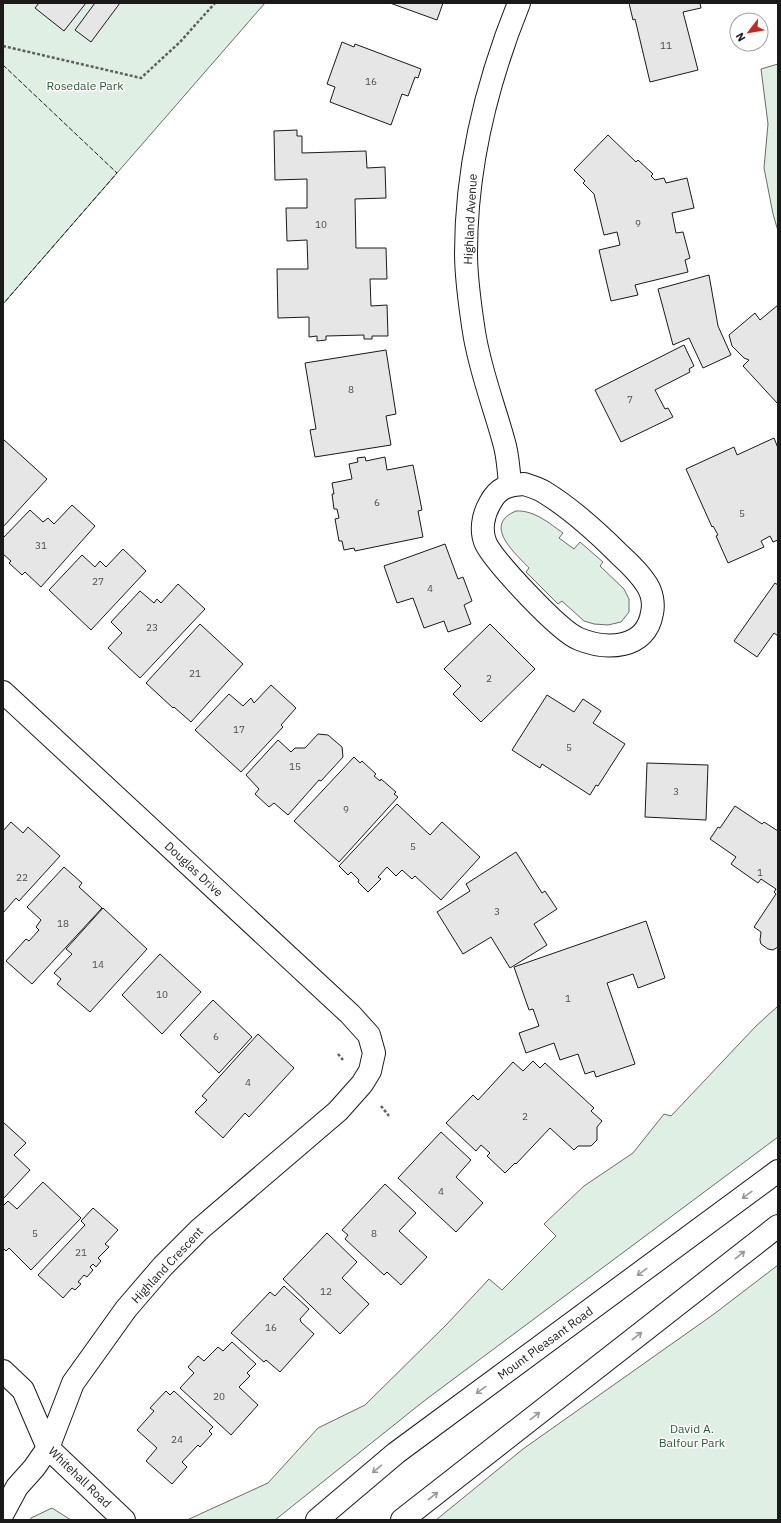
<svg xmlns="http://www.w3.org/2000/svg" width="781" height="1523" font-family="'IBM Plex Sans',sans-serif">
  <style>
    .green { fill: #e0efe3; stroke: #6a6a6a }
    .building { fill: #e6e6e6; stroke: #1a1a1a }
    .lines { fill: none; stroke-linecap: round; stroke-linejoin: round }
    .minor-casing { stroke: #1a1a1a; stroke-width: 24 }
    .secondary-casing { stroke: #1a1a1a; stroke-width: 24 }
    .path { stroke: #5f5f5f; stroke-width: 2.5; stroke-dasharray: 3 2; stroke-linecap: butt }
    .minor { stroke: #fff; stroke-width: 22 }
    .secondary { stroke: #fff; stroke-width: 22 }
    .fence { stroke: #1a1a1a; stroke-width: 1; stroke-dasharray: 5 2; stroke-linecap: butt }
    .oneway { stroke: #989898 }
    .labels { text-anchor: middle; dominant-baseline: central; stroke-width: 3; stroke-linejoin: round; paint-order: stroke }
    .number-label { font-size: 10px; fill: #4d4d4d }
    .park-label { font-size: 12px; fill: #2b5a34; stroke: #fff }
    .street-label { font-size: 12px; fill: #1a1a1a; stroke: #fff }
  </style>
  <rect width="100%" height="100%" fill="#fff"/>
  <!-- green -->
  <path class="green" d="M3,3h262l-262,301z
    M778,64v167l-5,-17 -9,-46 4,-44 -7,-55z
    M516,511c18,-1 33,12 47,22l-4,5 15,11 6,-7 23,20 -3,4 24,23 5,10v13l-8,10 -13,3 -14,-1 -10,-3 -22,-20 -4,3 -32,-32 3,-4c-14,-15 -47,-43 -13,-57z
    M778,1006v131l-354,264 -149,119h-88l81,-37 50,-55 47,-23 82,-81 42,-45 13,11 54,-54 -12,-12 40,-38 49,-33 31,-39 7,2 85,-90z
    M778,1265v255h-342l87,-71 191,-135z
    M52,1508l19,12h-41l1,-2z"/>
  <!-- building -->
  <path class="building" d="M39,3h47l-22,28 -29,-23z
    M95,3h25l-29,39 -16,-12z
    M390,3h53l-6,17z
    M629,3h71l1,5 -18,4 15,58 -48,12 -15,-63 -2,1z
    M342,42l12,5 1,-3 66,25 -3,9 -3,-1 -7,19 -6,-2 -11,31 -61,-23 5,-15 -8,-3z
    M297,130v6h5v17l64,-2 1,17 18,-1 1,31 -31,1 1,49h30l1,31h-17l1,27 16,-1 1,31h-16v3h-8v-4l-38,1v4l-9,1v-5l-8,1v-20l-31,1 -1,-49h31l-1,-29 -20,1 -1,-33h21v-29l-32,1 -1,-49z
    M608,135l28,27 2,-2 15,14 -2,2 4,4 9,-2 2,5 21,-5 7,30 -22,5 4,20 7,-1 7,26 -5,2 3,12 -53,13 3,10 -27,6 -12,-51 21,-5 -3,-13 -13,3 -10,-41 -11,-11 2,-2 -11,-11z
    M709,275l9,51 13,29 -28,13 -14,-30 -16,7 -15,-56z
    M778,305v99l-35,-38 6,-6 -5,-2 -12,-12 -3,-11 26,-22 5,7z
    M684,345l10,21 -5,3 1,3 -35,18 10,19 3,-1 5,9 -52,25 -26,-52z
    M386,350l10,64 -10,2 5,29 -76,12 -5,-27 6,-1 -11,-66z
    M774,438l4,10v92l-5,2 -3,-6 -9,5 3,6 -36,16 -12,-27 2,-1 -5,-9 -1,1 -26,-58 48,-22 3,8z
    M3,439l44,40 -44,48z
    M365,457l1,4 19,-4 2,13 26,-5 9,45 -4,1 5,26 -68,14 -1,-3 -10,2 -2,-9h-3l-4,-22 4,-1 -2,-9h-3l-2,-15h2l-2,-11 20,-4 -3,-15 9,-2 -1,-4z
    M72,505l23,21 -54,61 -16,-15 -3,3 -13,-12 2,-2 -8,-7v-16l27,-28 13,12 5,-4 6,6z
    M445,544l13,35 5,-2 9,24 -8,4 7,19 -23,8 -4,-11 -20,7 -11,-30 -16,5 -13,-37z
    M123,549l23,22 -55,59 -42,-40 33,-35 13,12 5,-6 6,6z
    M775,583l3,2v51l-4,-3 -17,24 -23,-16z
    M178,584l27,25 -65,69 -32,-30 14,-15 -11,-11 29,-31 14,12 3,-4 4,4z
    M200,624l43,40 -52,58 -17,-15 -1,1 -27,-25z
    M490,624l45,45 -54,53 -28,-28 8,-8 -17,-17z
    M271,685l25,23 -15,17 2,2 -42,45 -46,-42 34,-36 14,12 8,-8 3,5z
    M547,695l27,17 9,-13 18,12 -8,12 32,21 -27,42 -2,-1 -6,10 -48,-31 -2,4 -28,-18z
    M318,734l10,1 14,12 1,10 -22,24 -2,-1 -31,35 -14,-12 -5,4 -14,-13 4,-5 -13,-14 32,-35 13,12 4,-4h10z
    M354,757l6,6 2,-2 14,13 -2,2 6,5 1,-2 15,13 -2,2 4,3 -59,65 -45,-41z
    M647,763l61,2 -2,55 -61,-3z
    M397,804l33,31 12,-13 38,35 -39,43 -26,-24 -3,3 -10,-9 -6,6 -9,-9 -9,10 3,2 -13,13 -10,-10 1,-2 -8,-8 -3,3 -9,-9z
    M735,806l27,18 2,-2 14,9v116l-5,3 -5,-1 -7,-5 -1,-4 1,-8 -7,-5 22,-33 -2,-2 2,-3 -15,-10 -3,4 -27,-19 5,-7 -26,-18 8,-12 2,1z
    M11,822l12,11 5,-6 32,29 -41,45 -3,-3 -13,15v-82z
    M516,852l26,41 3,-2 12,18 -23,15 13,21 -37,23 -19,-31 -28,17 -26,-42 33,-21 -4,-7z
    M64,867l18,16 -3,4 23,21 -70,76 -26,-23 20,-22 3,2 10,-11 -3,-3 5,-7 -14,-13z
    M103,908l44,41 -57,63 -33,-28 4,-5 -7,-6 18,-19 -6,-5z
    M646,921l19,57 -27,10 -5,-14 -26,9 28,81 -39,13 -2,-6 -9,3 -7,-20 -18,6 -6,-17 -28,10 -7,-20 20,-7 -6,-17 -4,1 -15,-43z
    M160,954l41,38 -39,42 -40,-39z
    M213,1000l39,37 -33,36 -39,-38z
    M258,1034l36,34 -45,49 -4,-4 -22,25 -28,-26 12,-12 -5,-4z
    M533,1061l7,7 5,-5 49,45 -3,3 11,10 -5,6v13l-6,6h-13l-4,4 -24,-22 -34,36 -1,-1 -10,10 -18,-17 3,-3 -9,-8 -5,6 -30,-28 27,-28 5,5 35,-38 10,9z
    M3,1122l23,21 -12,12 16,15 -27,29z
    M441,1132l30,28 -15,17 27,26 -27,29 -58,-54z
    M43,1182l38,36 -50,52 -22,-22 -3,3 -3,-3v-42l5,-5 9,8z
    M385,1184l31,29 -17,18 28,26 -26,28 -14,-13 -3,3 -39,-36 3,-4 -6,-5z
    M93,1208l25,22 -13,14 4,3 -11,11 3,3 -5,6 -3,-3 -3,3 3,3 -6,7 -3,-2 -6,7 3,2 -6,6 -3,-2 -9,10 -25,-23 47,-50 -4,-4z
    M327,1233l30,29 -15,16 27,26 -29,30 -57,-55z
    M284,1286l25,23 -9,10 1,3 13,12 -34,38 -14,-12 -2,2 -33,-29 39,-41 5,4z
    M232,1342l24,22 -9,9 3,3 -11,11 19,18 -27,30 -51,-47 14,-15 -6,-6 10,-11 6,5 14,-14 5,4z
    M166,1391l4,4 4,-4 39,36 -4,4 3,3 -12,13 -2,-2 -16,17 5,5 -15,17 -26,-23 11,-13 -20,-18 17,-19 -4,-3z"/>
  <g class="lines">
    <defs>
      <path id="minor" d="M524,484c6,2 14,4 20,8 28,17 53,40 76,63 10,9 20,19 27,30 5,8 7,19 5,28 -6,37 -46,37 -73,26 -20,-8 -83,-76 -93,-95 -6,-13 -3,-29 4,-41 8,-15 17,-18 34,-19z
        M510,485c-1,-13 -2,-27 -5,-39 -10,-38 -25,-75 -31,-114 -4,-26 -8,-53 -8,-79 0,-85 21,-171 53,-250
        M3,692l347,322 19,21 5,18 -4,18 -8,13 -24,27 -138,118 -37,37 -37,43 -53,74 -25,65 -14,20 -17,19 -14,26
        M3,1371l20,19 25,58 76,72"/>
      <path id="secondary" d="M317,1520l79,-67 382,-282
        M402,1520l376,-294"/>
    </defs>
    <!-- minor casing -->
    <use href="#minor" class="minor-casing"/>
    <!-- secondary casing -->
    <use href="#secondary" class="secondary-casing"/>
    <!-- path -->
    <path class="path" d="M3,46l138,32 39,-36 35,-39
      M338,1054l5,6
      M381,1106l8,10"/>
    <!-- minor -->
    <use href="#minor" class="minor"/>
    <!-- secondary -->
    <use href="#secondary" class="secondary"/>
    <!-- fence -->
    <path class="fence" d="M3,65l114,108 -114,131"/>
  </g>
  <!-- one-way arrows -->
  <defs><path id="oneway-shaft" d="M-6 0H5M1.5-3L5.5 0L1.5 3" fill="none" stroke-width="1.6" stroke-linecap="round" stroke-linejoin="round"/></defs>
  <g class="oneway">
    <use href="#oneway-shaft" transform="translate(747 1195) rotate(144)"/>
    <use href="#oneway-shaft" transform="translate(740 1255) rotate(-38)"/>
    <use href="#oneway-shaft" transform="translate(642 1272) rotate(144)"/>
    <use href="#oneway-shaft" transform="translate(637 1336) rotate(-38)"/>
    <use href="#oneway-shaft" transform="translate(481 1390) rotate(144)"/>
    <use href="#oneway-shaft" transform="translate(535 1416) rotate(-38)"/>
    <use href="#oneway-shaft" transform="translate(377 1469) rotate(140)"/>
    <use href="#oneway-shaft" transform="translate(433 1496) rotate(-38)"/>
  </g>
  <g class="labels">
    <!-- number labels -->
    <g class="number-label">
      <text x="666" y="45">11</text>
      <text x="371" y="81">16</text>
      <text x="638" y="223">9</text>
      <text x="321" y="224">10</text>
      <text x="351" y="389">8</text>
      <text x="630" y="399">7</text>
      <text x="377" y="502">6</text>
      <text x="742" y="513">5</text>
      <text x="41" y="545">31</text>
      <text x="98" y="581">27</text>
      <text x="430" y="588">4</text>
      <text x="152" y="627">23</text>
      <text x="195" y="673">21</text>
      <text x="489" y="678">2</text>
      <text x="239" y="729">17</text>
      <text x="569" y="747">5</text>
      <text x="295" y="766">15</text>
      <text x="676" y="791">3</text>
      <text x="346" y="809">9</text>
      <text x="413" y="846">5</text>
      <text x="760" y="872">1</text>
      <text x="22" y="877">22</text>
      <text x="497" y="911">3</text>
      <text x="63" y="923">18</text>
      <text x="98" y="964">14</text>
      <text x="162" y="994">10</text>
      <text x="568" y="998">1</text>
      <text x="216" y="1036">6</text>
      <text x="248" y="1082">4</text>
      <text x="525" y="1116">2</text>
      <text x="441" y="1191">4</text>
      <text x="35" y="1233">5</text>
      <text x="374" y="1233">8</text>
      <text x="81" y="1252">21</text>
      <text x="326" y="1291">12</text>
      <text x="271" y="1327">16</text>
      <text x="219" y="1396">20</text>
      <text x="177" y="1439">24</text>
    </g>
    <!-- park labels -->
    <g class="park-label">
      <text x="85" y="85">Rosedale Park</text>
      <text x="692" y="1428">David A.<tspan x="692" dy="14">Balfour Park</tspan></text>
    </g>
    <!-- street labels -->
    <g class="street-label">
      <text transform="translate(470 219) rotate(-87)">Highland Avenue</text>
      <text transform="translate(194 869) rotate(43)">Douglas Drive</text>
      <text transform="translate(167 1265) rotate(-47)">Highland Crescent</text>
      <text transform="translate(545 1343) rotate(-36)">Mount Pleasant Road</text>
      <text transform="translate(80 1477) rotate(44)">Whitehall Road</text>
    </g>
  </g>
  <!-- border -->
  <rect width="781" height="1523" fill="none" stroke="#1a1a1a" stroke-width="8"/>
  <!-- north arrow -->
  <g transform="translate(749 32) rotate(239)"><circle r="19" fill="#ffffff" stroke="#a3a3a3"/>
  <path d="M0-3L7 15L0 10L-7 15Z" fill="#c62828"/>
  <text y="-6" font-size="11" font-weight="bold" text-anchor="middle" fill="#1a1a1a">N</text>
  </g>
</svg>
